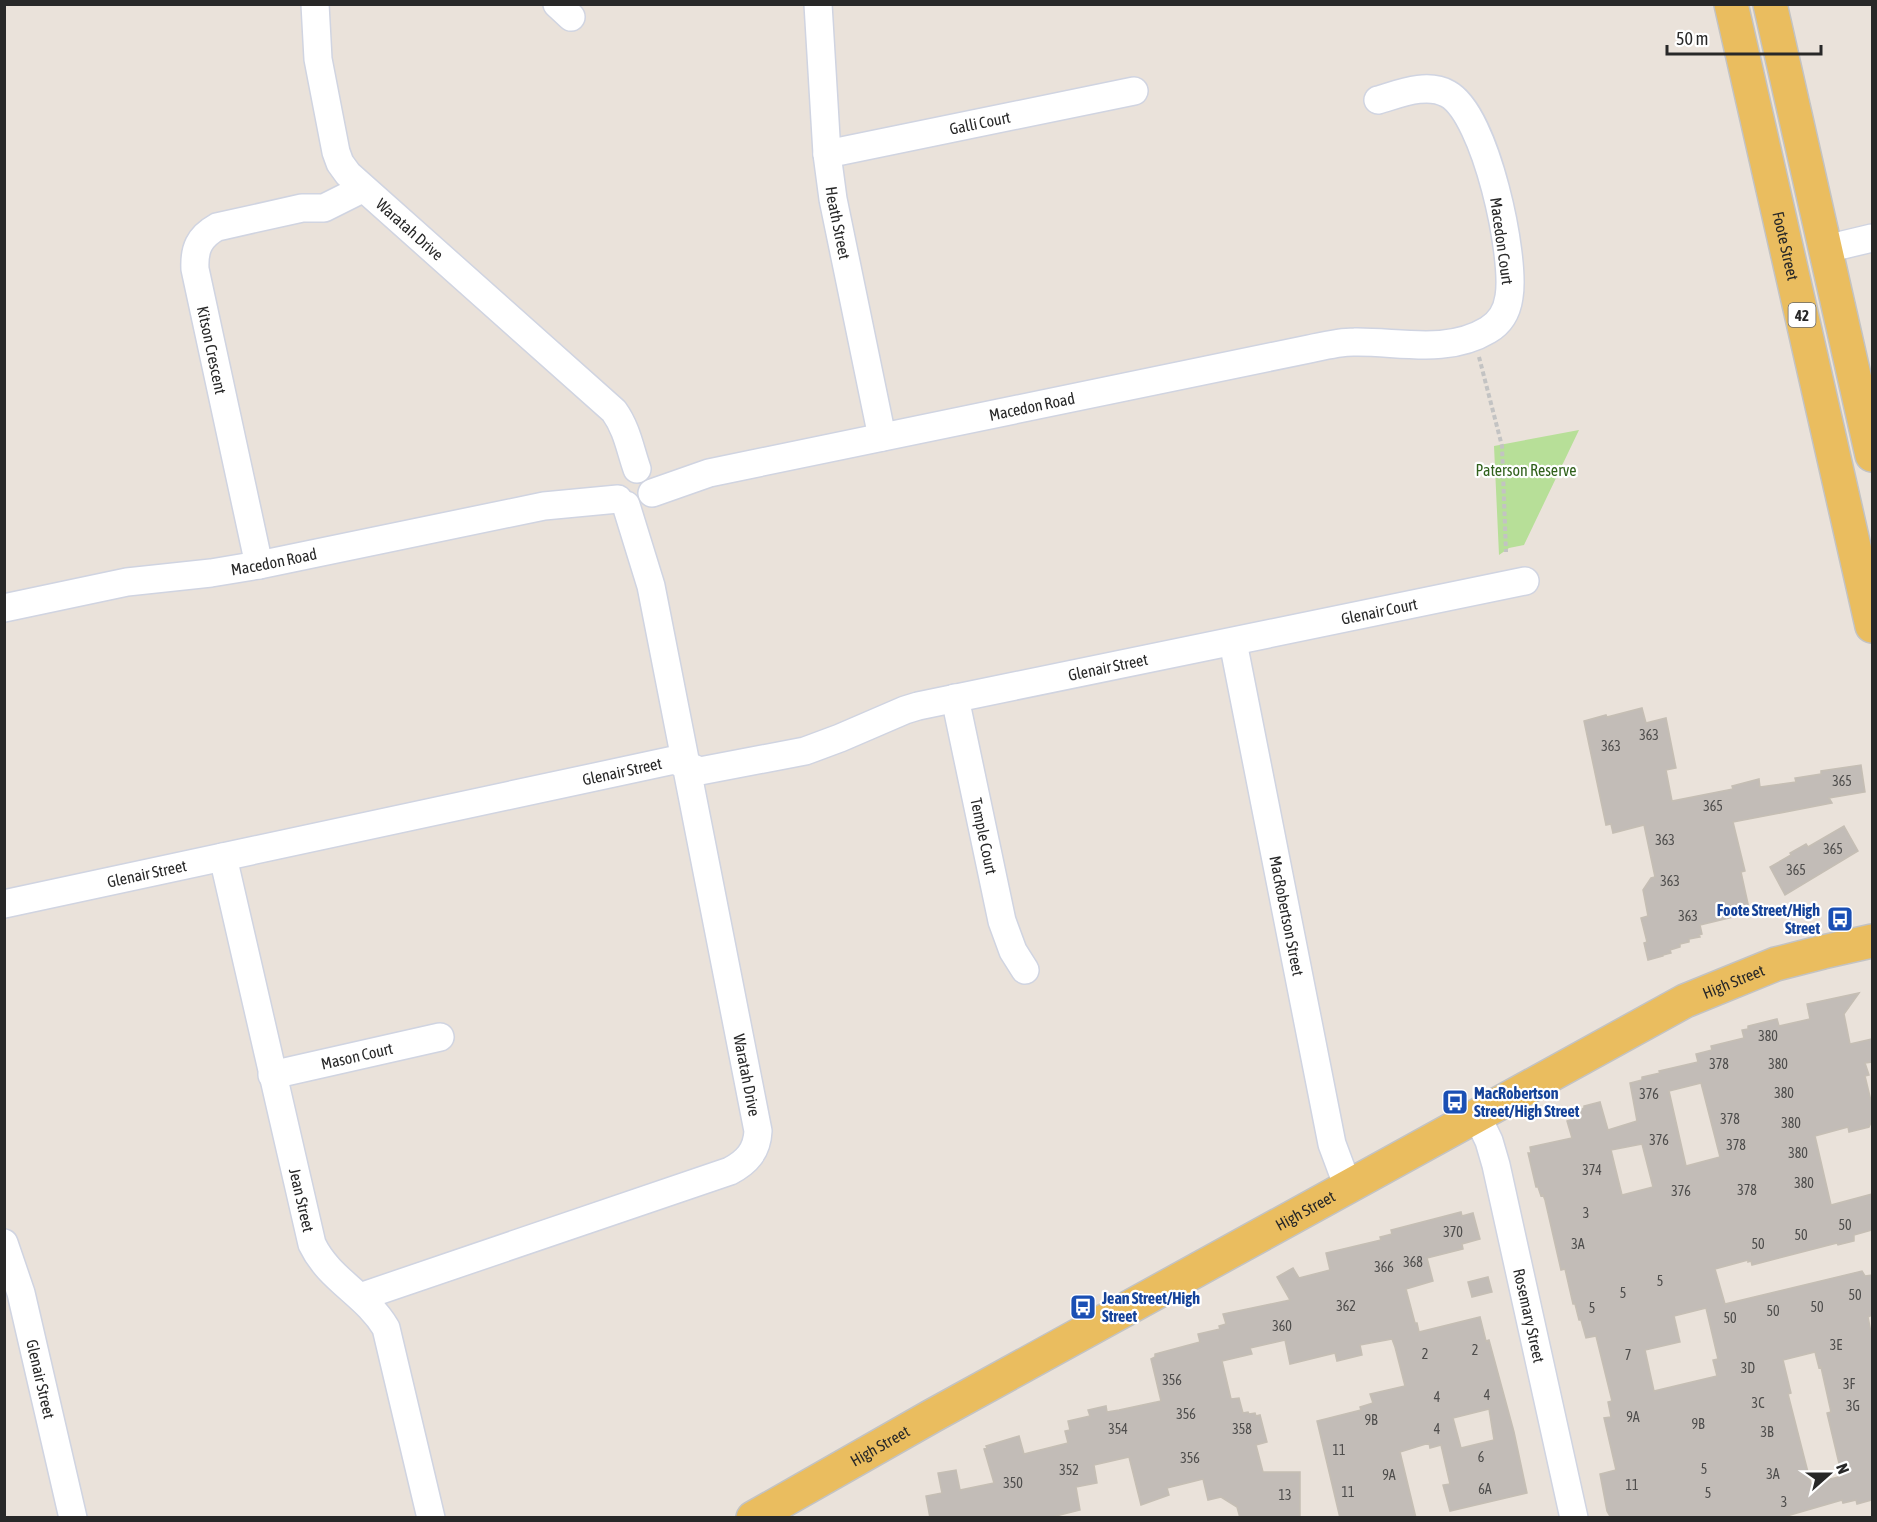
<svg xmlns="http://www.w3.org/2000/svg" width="1877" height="1522" font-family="'Asap Condensed',sans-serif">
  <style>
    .green { fill: #b7df98 }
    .building { fill: #c2bcb7; stroke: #c5beb4; stroke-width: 1.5; fill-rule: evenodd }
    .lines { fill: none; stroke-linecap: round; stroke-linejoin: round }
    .minor-casing { stroke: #d0d4e1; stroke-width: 30 }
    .major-casing { stroke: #c3c3c3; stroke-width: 36 }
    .path { stroke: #c3c3c3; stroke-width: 4; stroke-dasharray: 4.5 3; stroke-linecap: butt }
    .minor { stroke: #fff; stroke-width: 27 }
    .major { stroke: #eabd5f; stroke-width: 33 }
    .labels { text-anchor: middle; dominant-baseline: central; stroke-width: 4.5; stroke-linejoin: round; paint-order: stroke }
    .number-label { font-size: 14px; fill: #4e4d4c }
    .shield { fill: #fff; stroke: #686868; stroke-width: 1.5 }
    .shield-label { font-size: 15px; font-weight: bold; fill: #282828 }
    .street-label { font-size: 16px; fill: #282828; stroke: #fff }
    .park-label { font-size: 16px; fill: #31611c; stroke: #fff }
    .transit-label { font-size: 16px; font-weight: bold; fill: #164399; stroke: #fff; text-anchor: start }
  </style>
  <rect width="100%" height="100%" fill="#eae2da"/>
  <!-- green -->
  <path class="green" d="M1579,430l-55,115 -15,3 -10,7 -5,-109z"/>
  <!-- building -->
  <path class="building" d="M1642,708l4,15 20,-5 10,50 -10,2 6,31 61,-12 -1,-3 27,-7 1,8 36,-5 -1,-4 26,-4v-3l40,-6 4,27 -36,6 3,5 -99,19 12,49 -4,1 9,41 -50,12 2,9 -3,1 1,2 -11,2v3l-9,2v3l-10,3 1,3 -8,2v1l-15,4 -4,-17 3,-1 -6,-24 7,-2 -5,-26 8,-12 4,-1 -11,-52 -31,8 -2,-9 -5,1 -22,-104 22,-6 1,2z
    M1844,826l14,25 -73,44 -15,-28 21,-12 -1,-2 16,-9 2,3z
    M1859,993l-15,21 6,30 22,-5v23l-7,1 4,12 -4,1 7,29v15l-3,7 -20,5 -1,-5 -33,9 16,69 41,-11v36l-18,5v6l-16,4 -1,-2 -85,22 -1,-4 -3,1v-2l-33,9 10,35 137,-33 3,5 7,-1v40l-4,2 4,21v162l-15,4 -1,-4 -13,3 -1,-3 -62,18h-169l-4,-7 -7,-37 16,-4 -12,-52 7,-1 -3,-15 4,-1 -16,-65 -10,2 -5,-18h-2l-4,-16h-2l-8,-35 -4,1 -16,-70 -2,-5 -2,1 -3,-9h-2l-8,-34h3l-1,-6 42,-9 -5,-17 6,-2 -1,-5 12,-6v-2l16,-4 8,28 29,-9 -7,-38 12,-3v-3l18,-4 -1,-2 39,-9 -2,-8 16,-4 -1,-4 33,-8 -2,-8 6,-1v-3l29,-7 2,7 31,-7 -3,-15zM1701,1083l19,74 -34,9 -17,-75zM1642,1144l11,43 -31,8 -11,-45zM1706,1308l12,51 -5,1 4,16 -63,15 -9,-41 35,-8 -6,-26zM1815,1352l4,16 2,-1 10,45 -4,1 15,63 -31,8 -23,-90 3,-1 -8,-33z
    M1461,1212l1,4 11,-3 7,26 -18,5 1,5 -36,9 6,23 -27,8 9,34h2l2,9 61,-15 6,24 3,-1 25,92 13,61 -77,18 -7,-26 7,-1 -9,-39 -11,3 -1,-5 -29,9 16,66h-76l-23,-97 44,-11 -1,-3 13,-4 -3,-9 35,-8 -10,-39 -3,-8 -32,6 2,10 -25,6 -2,-8 -45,11 -5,-24 -35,8 2,6 -30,7 9,38 8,-1 4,15 5,-1 1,2 6,-1 1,3 4,-1 7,27 -11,3 7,27h37v46h-60l-3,-11 -16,-10 -13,3 -5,-21 -36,9 2,7 -28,10 -12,-48 -35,8 3,18 -21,4 4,23 -32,8h-118l-4,-22 16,-3 -4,-20 18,-3 4,20 34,-7 -10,-34 3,-1 -1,-2 33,-10 5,18 44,-11 -3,-12 5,-1 -2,-9 22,-5 -2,-6 18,-4 1,6 12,-2 42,-9 -10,-42 4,-2v-3l45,-12 -2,-8 22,-5 -1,-3 7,-2 -3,-10 67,-14 -13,-23 16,-9 6,10 31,-8 -4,-17 55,-13 -1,-3 12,-3 -1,-4zM1489,1409l5,31 -33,8 -8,-30z
    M1488,1277l4,15 -20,5 -4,-15z"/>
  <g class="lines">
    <defs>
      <g id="minor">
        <path id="s1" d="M315,4l3,55 18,93 4,11 8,11 266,237c13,18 16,38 23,58"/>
        <path d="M557,4l14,13"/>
        <path id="s2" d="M818,4l9,150 6,45 49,238"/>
        <path id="s3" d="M827,154l307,-63"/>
        <path d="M1826,249l46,-11"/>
        <path id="s4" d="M652,493l57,-20 600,-124c14,-3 30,-7 45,-7 43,-1 93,13 134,-12 12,-7 19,-19 21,-33 7,-40 -23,-182 -61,-203 -21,-12 -49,0 -70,6"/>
        <path d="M259,565l-64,-296c-1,-20 4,-32 22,-42l85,-19h22l38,-19"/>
        <path id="s5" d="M4,608l123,-26 84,-9 48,-8 285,-59 74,-7"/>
        <path id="s6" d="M1233,642l99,502 16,43"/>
        <path id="s7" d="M955,698l47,223 11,30 12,19"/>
        <path id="s8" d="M223,857l89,387c17,36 54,50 74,84l45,190"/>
        <path id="s9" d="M4,904l670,-144 26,11 105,-20 35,-13 65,-28 13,-4 607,-125"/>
        <path id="s10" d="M272,1075l168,-38"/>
        <path id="s11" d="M1477,1116l12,25 7,24 78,353"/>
        <path id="s12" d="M4,1243l17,50 52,225"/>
        <path d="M360,1297l370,-126c17,-9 27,-20 28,-40l-107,-545 -25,-81"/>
      </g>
      <g id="major">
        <path id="s13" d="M1731,4l141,622"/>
        <path d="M1770,4l102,451"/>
        <path id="s14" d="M753,1518l179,-102 753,-415 91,-37 47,-12 49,-11"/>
      </g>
    </defs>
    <!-- minor casing -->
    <use href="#minor" class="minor-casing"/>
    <!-- major casing -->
    <use href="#major" class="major-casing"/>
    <!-- path -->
    <path class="path" d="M1479,357l23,89 4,106"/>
    <!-- minor -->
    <use href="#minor" class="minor"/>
    <!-- major -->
    <use href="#major" class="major"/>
  </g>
  <!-- icons -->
  <defs>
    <symbol id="bus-square" viewBox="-11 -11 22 22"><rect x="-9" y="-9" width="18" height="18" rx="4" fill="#1a4fb4" stroke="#fff"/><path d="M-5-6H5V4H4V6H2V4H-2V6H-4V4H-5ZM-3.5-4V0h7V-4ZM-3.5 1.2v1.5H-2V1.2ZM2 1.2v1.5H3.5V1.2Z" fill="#fff"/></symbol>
  </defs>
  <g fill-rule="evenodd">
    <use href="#bus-square" x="1825" y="904" width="30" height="30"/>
    <use href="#bus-square" x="1440" y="1087" width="30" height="30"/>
    <use href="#bus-square" x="1068" y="1292" width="30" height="30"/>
  </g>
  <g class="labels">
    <!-- number labels -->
    <g class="number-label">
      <text x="1649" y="735">363</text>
      <text x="1611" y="746">363</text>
      <text x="1842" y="781">365</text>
      <text x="1713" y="806">365</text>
      <text x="1665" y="840">363</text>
      <text x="1833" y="849">365</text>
      <text x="1796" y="870">365</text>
      <text x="1670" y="881">363</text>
      <text x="1688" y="916">363</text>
      <text x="1768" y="1036">380</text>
      <text x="1719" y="1064">378</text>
      <text x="1778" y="1064">380</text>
      <text x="1784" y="1093">380</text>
      <text x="1649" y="1094">376</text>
      <text x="1730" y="1119">378</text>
      <text x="1791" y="1123">380</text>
      <text x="1659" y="1140">376</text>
      <text x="1736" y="1145">378</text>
      <text x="1798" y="1153">380</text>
      <text x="1592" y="1170">374</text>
      <text x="1804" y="1183">380</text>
      <text x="1747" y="1190">378</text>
      <text x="1681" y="1191">376</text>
      <text x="1586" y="1213">3</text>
      <text x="1845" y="1225">50</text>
      <text x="1453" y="1232">370</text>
      <text x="1801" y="1235">50</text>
      <text x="1578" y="1244">3A</text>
      <text x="1758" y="1244">50</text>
      <text x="1413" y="1262">368</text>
      <text x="1384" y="1267">366</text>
      <text x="1660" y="1281">5</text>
      <text x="1623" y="1293">5</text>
      <text x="1855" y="1295">50</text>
      <text x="1346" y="1306">362</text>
      <text x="1817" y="1307">50</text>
      <text x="1592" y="1308">5</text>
      <text x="1773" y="1311">50</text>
      <text x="1730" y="1318">50</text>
      <text x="1282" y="1326">360</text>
      <text x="1836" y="1345">3E</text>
      <text x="1475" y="1350">2</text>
      <text x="1425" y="1354">2</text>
      <text x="1628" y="1355">7</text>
      <text x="1748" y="1368">3D</text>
      <text x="1172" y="1380">356</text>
      <text x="1849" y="1384">3F</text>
      <text x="1487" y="1395">4</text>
      <text x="1437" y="1397">4</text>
      <text x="1758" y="1403">3C</text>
      <text x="1853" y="1406">3G</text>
      <text x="1186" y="1414">356</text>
      <text x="1633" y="1417">9A</text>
      <text x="1371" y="1420">9B</text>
      <text x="1698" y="1424">9B</text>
      <text x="1118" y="1429">354</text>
      <text x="1242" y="1429">358</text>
      <text x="1437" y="1429">4</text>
      <text x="1767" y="1432">3B</text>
      <text x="1339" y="1450">11</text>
      <text x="1481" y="1457">6</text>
      <text x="1190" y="1458">356</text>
      <text x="1704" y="1469">5</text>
      <text x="1069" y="1470">352</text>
      <text x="1773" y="1474">3A</text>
      <text x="1389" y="1475">9A</text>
      <text x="1013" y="1483">350</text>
      <text x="1632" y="1485">11</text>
      <text x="1485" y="1489">6A</text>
      <text x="1348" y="1492">11</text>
      <text x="1708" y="1493">5</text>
      <text x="1285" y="1495">13</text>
      <text x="1784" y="1502">3</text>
    </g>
    <!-- shield labels -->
    <rect class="shield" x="1788.5" y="303" width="27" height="24" rx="4.5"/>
    <g class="shield-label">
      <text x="1802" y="315">42</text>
    </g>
    <!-- street labels -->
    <g class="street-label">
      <text stroke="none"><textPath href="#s3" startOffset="156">Galli Court</textPath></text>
      <text stroke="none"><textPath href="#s2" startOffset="220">Heath Street</textPath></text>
      <text stroke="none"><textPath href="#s1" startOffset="258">Waratah Drive</textPath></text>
      <text transform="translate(1502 241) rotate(82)">Macedon Court</text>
      <text stroke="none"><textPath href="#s13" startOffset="248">Foote Street</textPath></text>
      <text transform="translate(212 350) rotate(78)">Kitson Crescent</text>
      <text stroke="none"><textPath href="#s4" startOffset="390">Macedon Road</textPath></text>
      <text stroke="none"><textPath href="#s5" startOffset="274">Macedon Road</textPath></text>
      <text stroke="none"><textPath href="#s9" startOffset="1413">Glenair Court</textPath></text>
      <text stroke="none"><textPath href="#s9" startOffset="1136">Glenair Street</textPath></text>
      <text stroke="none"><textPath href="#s9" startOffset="632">Glenair Street</textPath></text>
      <text stroke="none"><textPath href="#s7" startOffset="141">Temple Court</textPath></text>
      <text stroke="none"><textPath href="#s9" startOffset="146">Glenair Street</textPath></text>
      <text stroke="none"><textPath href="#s6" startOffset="279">MacRobertson Street</textPath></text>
      <text stroke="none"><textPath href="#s14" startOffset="1118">High Street</textPath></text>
      <text stroke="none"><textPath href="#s10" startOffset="87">Mason Court</textPath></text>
      <text transform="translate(747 1075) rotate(79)">Waratah Drive</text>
      <text stroke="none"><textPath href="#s8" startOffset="352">Jean Street</textPath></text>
      <text stroke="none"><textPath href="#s14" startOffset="632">High Street</textPath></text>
      <text stroke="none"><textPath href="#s11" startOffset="207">Rosemary Street</textPath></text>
      <text stroke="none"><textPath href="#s12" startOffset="141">Glenair Street</textPath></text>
      <text stroke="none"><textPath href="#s14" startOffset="146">High Street</textPath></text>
    </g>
    <!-- park labels -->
    <g class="park-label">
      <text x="1526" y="470">Paterson Reserve</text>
    </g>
    <!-- transit labels -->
    <g class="transit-label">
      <text x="1820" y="910" text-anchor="end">Foote Street/High<tspan x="1820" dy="18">Street</tspan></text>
      <text x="1474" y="1093">MacRobertson<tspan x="1474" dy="18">Street/High Street</tspan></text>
      <text x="1102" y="1298">Jean Street/High<tspan x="1102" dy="18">Street</tspan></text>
    </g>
  </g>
  <!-- border -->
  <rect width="1877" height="1522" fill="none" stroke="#282828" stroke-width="12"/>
  <!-- north arrow -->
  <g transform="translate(1829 1474) rotate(69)" stroke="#ffffff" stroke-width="4.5" paint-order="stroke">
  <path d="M0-4.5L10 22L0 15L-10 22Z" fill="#282828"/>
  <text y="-9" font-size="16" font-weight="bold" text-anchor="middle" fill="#282828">N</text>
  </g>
  <!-- scale -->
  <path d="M1667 45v9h154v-9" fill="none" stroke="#282828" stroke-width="3"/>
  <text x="1676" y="45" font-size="18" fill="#282828" stroke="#ffffff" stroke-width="4.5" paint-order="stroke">50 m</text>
</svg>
